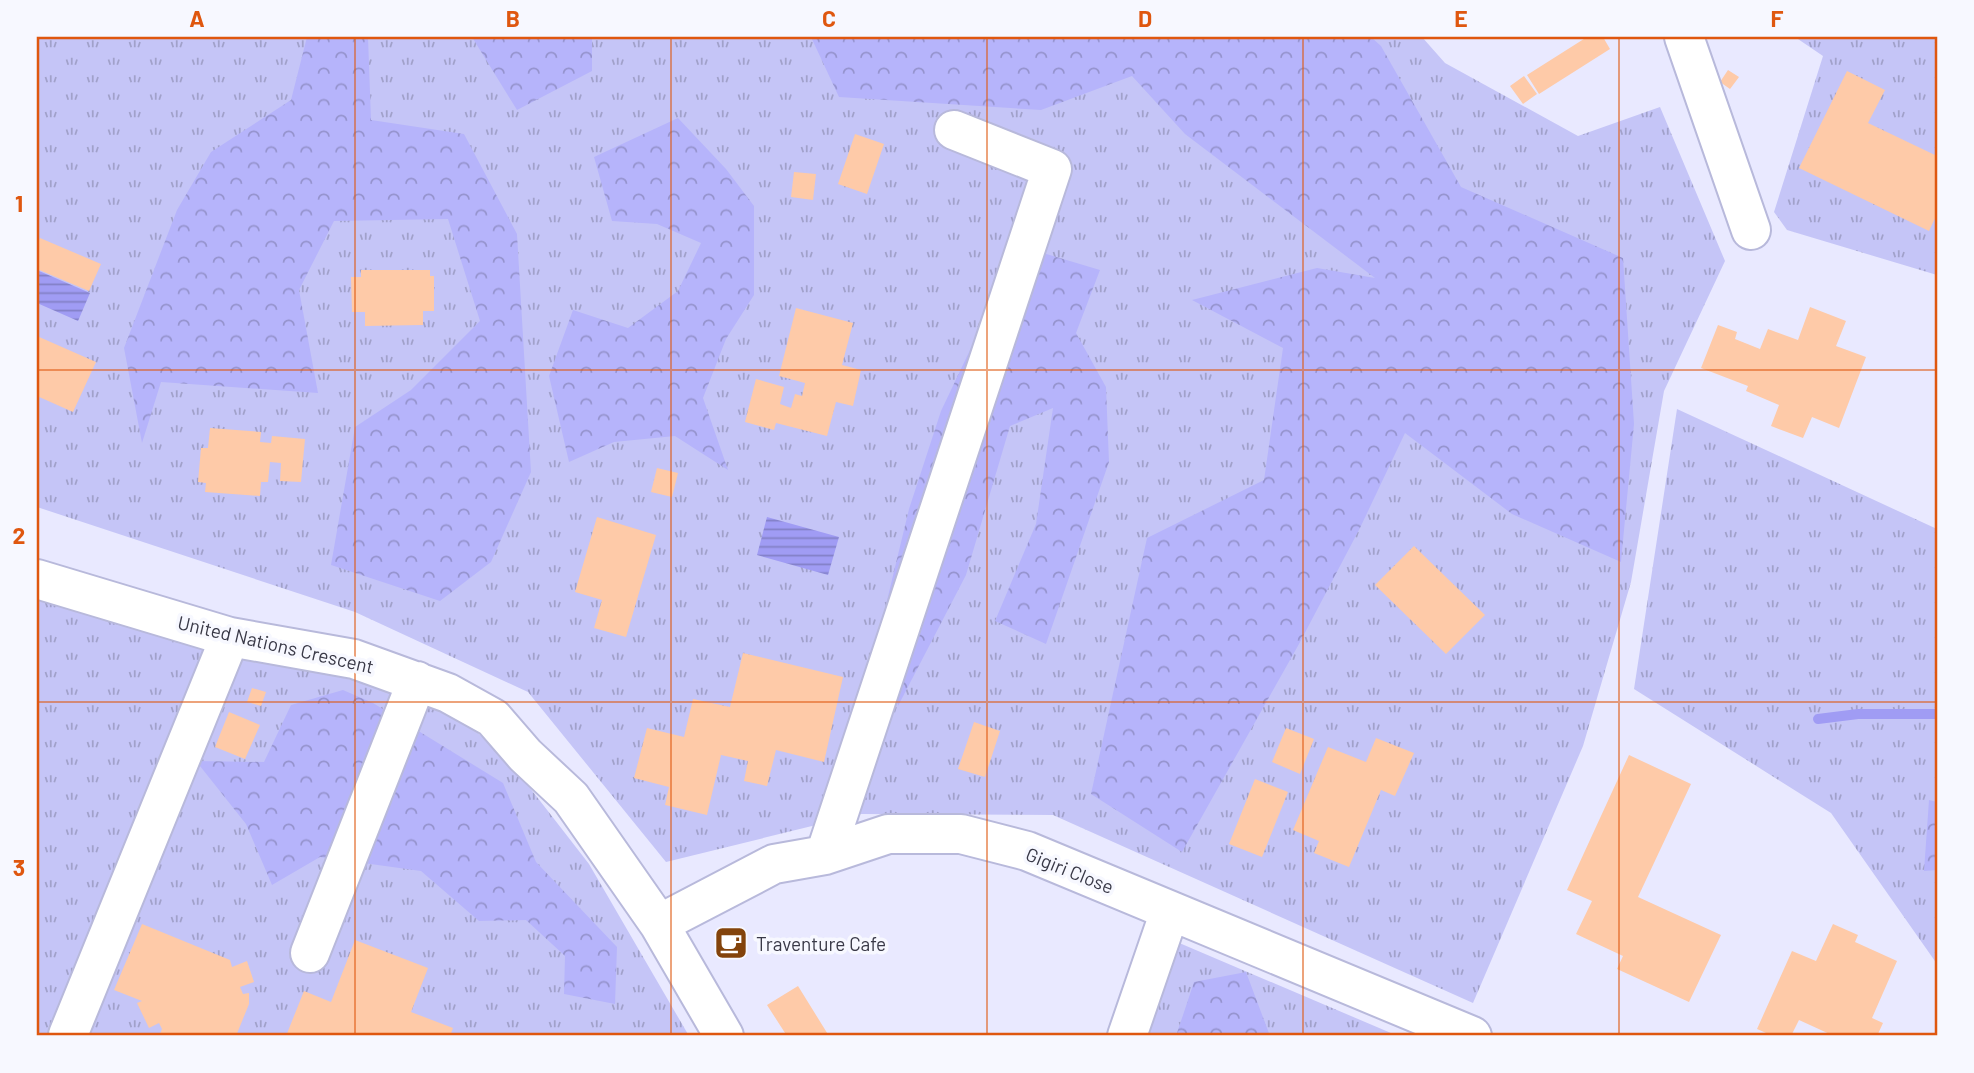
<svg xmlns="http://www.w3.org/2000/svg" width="1974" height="1073" font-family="Barlow,sans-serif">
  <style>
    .grass { fill: url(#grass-tufts) }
    .forest { fill: url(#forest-crowns) }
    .water { fill: url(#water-rules) }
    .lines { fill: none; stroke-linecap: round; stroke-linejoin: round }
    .stream { stroke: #a09cf4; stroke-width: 10 }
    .building { fill: #fecaa8 }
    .minor-casing { stroke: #b8b9db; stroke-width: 42 }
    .minor { stroke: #fff; stroke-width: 38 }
    .grid { fill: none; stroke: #df570f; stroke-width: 2; stroke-opacity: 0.55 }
    .labels { text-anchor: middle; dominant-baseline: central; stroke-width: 7; stroke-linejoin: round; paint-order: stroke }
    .street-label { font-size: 19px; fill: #393947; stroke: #f7f8ff }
    .poi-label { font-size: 19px; fill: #393947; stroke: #f7f8ff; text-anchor: start }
    .neatline { fill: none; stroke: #df570f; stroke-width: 2.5 }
    .grid-label { font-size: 23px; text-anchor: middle; font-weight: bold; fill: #df570f }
  </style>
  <defs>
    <pattern id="grass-tufts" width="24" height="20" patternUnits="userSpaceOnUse" patternTransform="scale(1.75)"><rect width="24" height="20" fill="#c5c5f7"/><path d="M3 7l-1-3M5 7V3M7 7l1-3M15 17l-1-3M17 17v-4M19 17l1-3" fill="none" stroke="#a1a1ca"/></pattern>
    <pattern id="forest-crowns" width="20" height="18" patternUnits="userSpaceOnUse" patternTransform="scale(1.75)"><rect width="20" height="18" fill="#b6b4fb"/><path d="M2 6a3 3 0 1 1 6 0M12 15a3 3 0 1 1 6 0" fill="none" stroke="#9593cd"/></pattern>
    <pattern id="water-rules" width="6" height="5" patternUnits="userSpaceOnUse" patternTransform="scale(1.75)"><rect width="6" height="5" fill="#a09cf4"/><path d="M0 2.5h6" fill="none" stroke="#8380c7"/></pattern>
  </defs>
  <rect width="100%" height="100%" fill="#e9e9ff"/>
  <!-- grass -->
  <path class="grass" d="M37,37h1385l23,26 133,73 82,-29 65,154 -61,130 -33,191 -48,164 -110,257 -420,-188 -192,-1 -195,48 -138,-170 -173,-80 -318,-105z
    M1795,37h142v238l-150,-45 -13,-18 49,-156z
    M1677,409l260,120v435l-106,-151 -197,-124z
    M37,596l216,61 186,43 67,57 83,107 100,172h-652z
    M1177,942l221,94h-261z"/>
  <!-- forest -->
  <path class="forest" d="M307,37h61l3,83 93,14 53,100 14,238 -40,90 -51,39 -109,-36 24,-138 56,-37 69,-69 -32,-102 -114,2 -35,69 19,103 -157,-11 -19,61 -18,-95 53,-138 34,-58 80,-52z
    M472,37h120v34l-75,39z
    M811,37h560l10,9 80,141 162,71 11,166 -13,138 -109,-48 -107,-81 -45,95 -61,116 -117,208 -91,-58 56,-256 117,-58 19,-132 -91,-48 125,-32 58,10 -190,-144 -53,-58 -91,34 -202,-13z
    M678,118l48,51 28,37v89l-28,44 -23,59 25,72 -53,-34 -61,6 -45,20 -20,-86 24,-66 55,18 50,-37 23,-48 -44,-19 -45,-3 -18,-64z
    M1033,250l67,20 -24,63 30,54 3,75 -63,182 -51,-23 41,-97 17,-116 -43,18 -44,149 -68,131 -14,-93 25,-104 32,-98 48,-101z
    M343,690l30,13 130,80 33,79 81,85 -2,57 -51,-10 1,-38 -39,-36 -47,1 -58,-50 -101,-14 -48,28 -26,-61 -50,-63 68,1 27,-57z
    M1929,800l8,2v68l-13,1z
    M1246,972l24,64h-94l18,-54z"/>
  <!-- water -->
  <path class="water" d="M39,271l51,22 -12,28 -41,-18v-26z
    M767,517l72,20 -11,38 -71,-20z"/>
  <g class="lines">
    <!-- stream -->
    <path class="stream" d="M1818,719l40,-5h79"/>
  </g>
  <!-- building -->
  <path class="building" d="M1587,37h16l7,12 -71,45 -12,-19z
    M1728,70l11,7 -9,12 -10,-7z
    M1847,71l38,19 -17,33 69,33v58l-8,17 -130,-63z
    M1524,76l13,18 -14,10 -13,-18z
    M855,134l29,10 -17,50 -29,-10z
    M794,172l22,2 -3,26 -22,-3z
    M40,238l61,26 -12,27 -52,-22v-24z
    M361,270h69v6h4v35h-11v14l-58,1v-14h-13l-1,-35h10z
    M1810,307l36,14 -10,25 30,11 -27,71 -27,-11 -9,21 -32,-12 8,-21 -33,-14 2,-5 -47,-18 17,-43 19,7 -2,7 25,10 8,-20 30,11z
    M796,308l57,15 -11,42 19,5 -8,36 -17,-4 -9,34 -51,-13 -2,7 -29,-8 11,-43 28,8 -4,17 11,4 4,-14 7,2 3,-13 -26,-7z
    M37,336l59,26 -23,50 -36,-16z
    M210,428l51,4 -1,10 11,1 1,-7 33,3 -4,43 -21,-1 1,-18 -11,-1 -2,20h-7l-1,14 -55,-4 1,-9 -8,-1 3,-34h7z
    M657,468l21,5 -6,24 -21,-5z
    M597,517l59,18 -30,102 -32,-9 8,-28 -27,-8z
    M1414,546l71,69 -39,39 -71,-69z
    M743,653l100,24 -19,85 -48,-12 -9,36 -23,-5 4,-20 -27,-6 -14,60 -42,-10 4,-18 -35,-9 13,-50 37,9 9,-38 37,8z
    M252,688l14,4 -5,14 -14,-4z
    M229,712l31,13 -15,34 -30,-12z
    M974,722l26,9 -15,46 -27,-8z
    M1286,728l28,11 -14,35 -28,-12z
    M1376,738l38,15 -19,43 -14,-6 -32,77 -35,-14 5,-12 -26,-11 35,-83 38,15z
    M1629,755l62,29 -53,113 83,38 -32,67 -72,-33 6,-13 -47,-22 16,-33 -25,-11z
    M1255,779l33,13 -26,65 -33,-13z
    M142,924l88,36 2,7 15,-6 7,21 -14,5 3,7 6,-1v11l-13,32h-77l3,-7 -3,-6 -10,5 -12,-25 5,-2 -28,-11z
    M1833,924l25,11 -3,7 42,19 -25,57 11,5 -6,13h-43l-35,-16 -8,16h-18l-16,-7 35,-78 24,10z
    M355,940l73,28 -17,44 42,16 -3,8h-164l18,-45 27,11z
    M798,986l31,50h-42l-20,-31z"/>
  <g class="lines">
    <defs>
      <path id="minor" d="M1684,37l67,193
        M37,579l193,58 124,22 94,34 45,25 32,37 46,43 88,126 65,112
        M825,855l227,-686 -98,-39
        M659,924l115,-60 51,-9 63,-21h73l66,17 445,185
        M310,953l107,-272
        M68,1035l162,-398
        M1127,1036l43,-125"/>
    </defs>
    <!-- minor casing -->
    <use href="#minor" class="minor-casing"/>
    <!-- minor -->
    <use href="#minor" class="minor"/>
  </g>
  <!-- grid -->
  <path class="grid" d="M355,37v999M671,37v999M987,37v999M1303,37v999M1619,37v999M37,370h1900M37,702h1900"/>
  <!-- icons -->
  <defs>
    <symbol id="cafe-square" viewBox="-11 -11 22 22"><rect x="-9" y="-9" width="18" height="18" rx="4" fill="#83430b" stroke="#f7f8ff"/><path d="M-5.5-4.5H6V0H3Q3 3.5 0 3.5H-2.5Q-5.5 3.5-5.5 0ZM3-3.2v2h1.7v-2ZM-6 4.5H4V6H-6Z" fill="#fff"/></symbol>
  </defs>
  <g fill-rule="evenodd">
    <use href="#cafe-square" x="712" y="924" width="38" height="38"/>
  </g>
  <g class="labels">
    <!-- street labels -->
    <g class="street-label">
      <text transform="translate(276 644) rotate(13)">United Nations Crescent</text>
      <text transform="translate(1070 870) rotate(22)">Gigiri Close</text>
    </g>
    <!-- poi labels -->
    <g class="poi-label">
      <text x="756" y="943">Traventure Cafe</text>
    </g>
  </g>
  <!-- border -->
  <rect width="1974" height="1073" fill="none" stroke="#f7f8ff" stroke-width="77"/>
  <rect x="38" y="38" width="1898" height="996" class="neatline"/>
  <g class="grid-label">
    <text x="197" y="27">A</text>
    <text x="513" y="27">B</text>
    <text x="829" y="27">C</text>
    <text x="1145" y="27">D</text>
    <text x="1461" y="27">E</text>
    <text x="1777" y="27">F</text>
    <text x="19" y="212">1</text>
    <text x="19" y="544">2</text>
    <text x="19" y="876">3</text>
  </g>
</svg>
